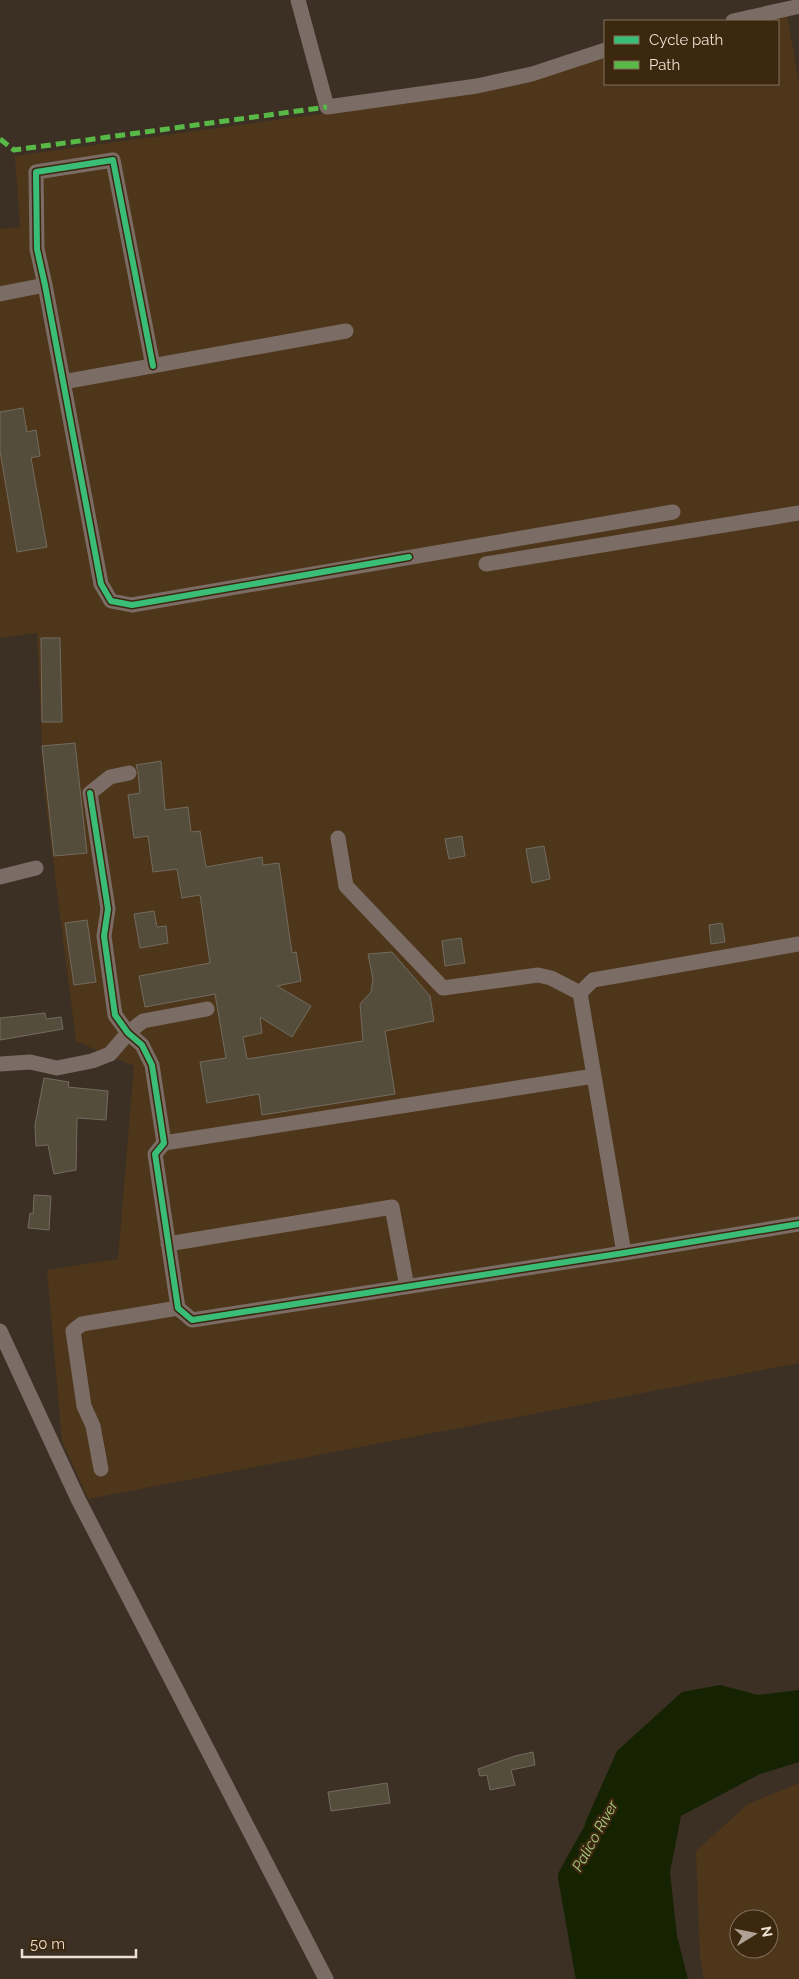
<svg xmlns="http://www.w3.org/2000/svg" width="799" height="1979" font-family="Raleway,sans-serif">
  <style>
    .built { fill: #4e361a; fill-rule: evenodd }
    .water { fill: #152303 }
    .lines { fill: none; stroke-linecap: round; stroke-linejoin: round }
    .river { stroke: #152303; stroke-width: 28 }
    .building { fill: #544d3c; stroke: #726b5f }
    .minor { stroke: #7b6c65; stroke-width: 15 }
    .quiet { stroke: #58b947; stroke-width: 5; stroke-dasharray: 10 5; stroke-linecap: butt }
    .cycleway-casing { stroke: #3c270f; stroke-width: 9 }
    .cycleway { stroke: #3abd76; stroke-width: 6 }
    .labels { text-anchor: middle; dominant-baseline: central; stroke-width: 4.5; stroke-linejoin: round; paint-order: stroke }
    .water-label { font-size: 15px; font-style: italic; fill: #a5cd82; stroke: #3c270f }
  </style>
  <rect width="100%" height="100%" fill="#3c3024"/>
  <!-- built -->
  <path class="built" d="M787,15l12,68v1280l-711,136 -26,-58 -15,-171 71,-11 16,-193 -58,-25 -32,-252 -7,-156 -37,5v-409l20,-2 -5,-71 465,-64 125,-35v27h173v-63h-17z
    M799,1783v196h-95l-4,-21 -4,-107 52,-47zM739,1919h30v30h-30z"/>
  <!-- water -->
  <path class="water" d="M720,1685l38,10 41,-5v72l-39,12 -79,42 -11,56 7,64 11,43h-101l-8,-46 6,-110 32,-72 65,-59z"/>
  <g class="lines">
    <!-- river -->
    <path class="river" d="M590,1979l-18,-102 29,-52"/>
  </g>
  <!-- building -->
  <path class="building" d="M23,408l4,24 9,-2 4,26 -9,2 16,89 -30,5 -17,-101v-39z
    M41,638h19l2,84h-20z
    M75,743l12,110 -33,3 -12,-110z
    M161,761l4,49 23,-3 3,25 9,-1 6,36 56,-10 1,8 16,-2 13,90 4,-1 5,29 -24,5 34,20 -19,31 -32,-20 2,16 -19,4 4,22 116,-18 -3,-37 11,-12 2,-13 -5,-25 24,-2 38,44 4,25 -49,10 10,63 -133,21 -3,-21 -52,9 -7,-41 26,-4 -11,-64 -70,13 -6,-31 71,-13 -10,-68 -18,3 -5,-29 -24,3 -5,-36 -14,2 -6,-43 12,-2 -2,-21 -2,-7z
    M462,836l3,20 -16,3 -4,-20z
    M544,846l6,33 -18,4 -6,-34z
    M154,911l3,16 9,-1 2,17 -28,5 -6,-34z
    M87,920l9,62 -22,3 -9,-62z
    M722,923l3,19 -14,2 -2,-19z
    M461,938l4,25 -20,3 -3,-25z
    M45,1013l1,6 15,-2 2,12 -63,11v-22z
    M44,1078l25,4 -1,5 40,4 -2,29 -29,-2 -1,52 -22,4 -6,-29 -12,1 -1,-21z
    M34,1195l17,1 -2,34 -21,-2 2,-15 3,1z
    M533,1752l2,13 -24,5 4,15 -25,5 -3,-15 -7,1 -2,-7 37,-13z
    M387,1783l3,20 -59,8 -3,-19z"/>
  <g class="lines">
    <!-- minor -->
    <path class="minor" d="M298,0l29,107 150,-21 55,-12 73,-24
      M733,21l63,-14
      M0,294l45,-9
      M153,366l-40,-206 -77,12 1,77 8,36 56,299 10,17 21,4 541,-93
      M63,382l283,-51
      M486,564l313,-51
      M129,773l-19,4 -20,16 18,116 -4,27 11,79 13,18 14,12 10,20 12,78 -9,11 23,154 14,12 432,-67 175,-29
      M338,838l8,48 97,102 95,-13 13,3 29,15
      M0,877l36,-9
      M580,993l44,260
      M580,993l13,-13 206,-36
      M0,1064l30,-2 27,6 35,-7 18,-7 18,-21 15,-12 64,-12
      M164,1143l430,-67
      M168,1244l224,-37 15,80
      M0,1331l78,168 248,480
      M101,1469l-8,-43 -9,-20 -11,-75 9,-7 96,-16"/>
    <!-- quiet -->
    <path class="quiet" d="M0,139l14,11 313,-43"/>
    <defs>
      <path id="cycleway" d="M153,366l-40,-206 -77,12 1,77 8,36 56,299 10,17 21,4 277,-48
        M90,793l18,116 -4,27 11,79 13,18 14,12 10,20 12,78 -9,11 23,154 14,12 432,-67 175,-29"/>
    </defs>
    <!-- cycleway casing -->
    <use href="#cycleway" class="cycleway-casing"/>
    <!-- cycleway -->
    <use href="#cycleway" class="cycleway"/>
  </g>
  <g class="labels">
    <!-- water labels -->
    <g class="water-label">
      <text transform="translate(595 1836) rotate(-61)">Palico River</text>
    </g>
  </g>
  <!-- legend -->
  <rect x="604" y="20" width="175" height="65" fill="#3c270f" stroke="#83715d"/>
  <rect x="614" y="36" width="25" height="8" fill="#3abd76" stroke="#83715d"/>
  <text x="649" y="45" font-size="15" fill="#eddfd1">Cycle path</text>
  <rect x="614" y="61" width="25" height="8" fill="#58b947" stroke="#83715d"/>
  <text x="649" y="70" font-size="15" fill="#eddfd1">Path</text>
  <!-- north arrow -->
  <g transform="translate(754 1934) rotate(80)"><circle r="24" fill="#3c270f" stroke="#83715d"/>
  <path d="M0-4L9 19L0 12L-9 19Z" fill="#afa294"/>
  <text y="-8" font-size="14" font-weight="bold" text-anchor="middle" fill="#eddfd1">N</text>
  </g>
  <!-- scale -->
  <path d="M22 1949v8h114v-8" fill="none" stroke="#eddfd1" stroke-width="2.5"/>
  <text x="30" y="1949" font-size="15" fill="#eddfd1" stroke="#3c270f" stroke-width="4" paint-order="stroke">50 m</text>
</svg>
